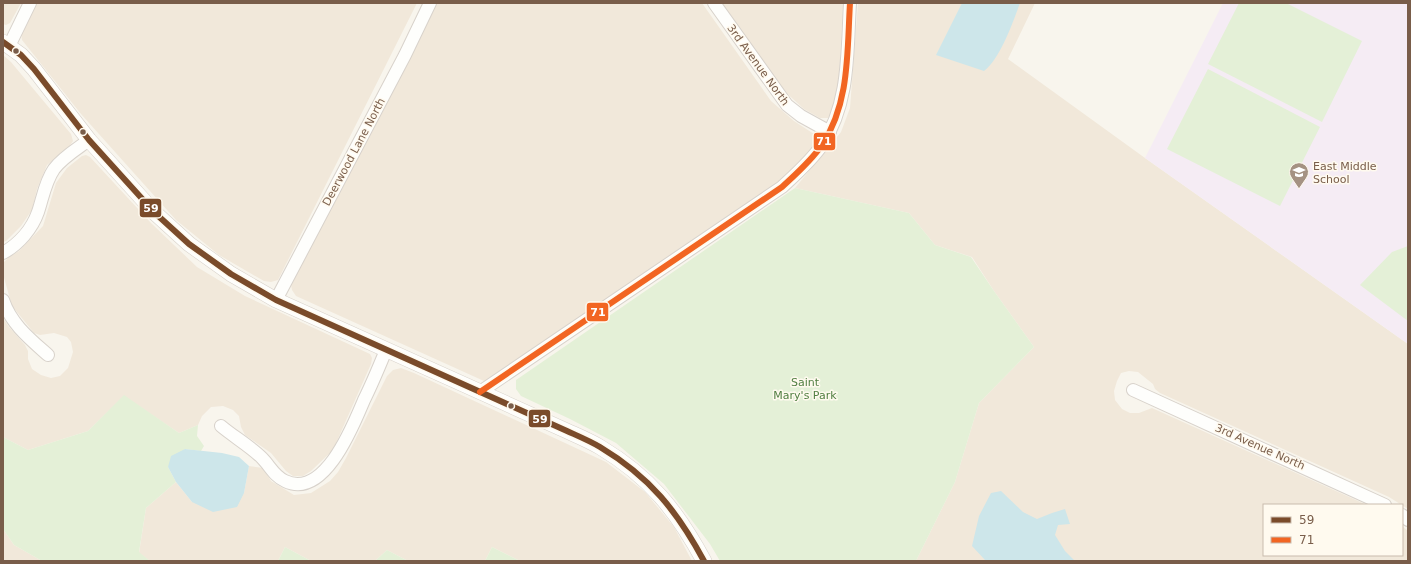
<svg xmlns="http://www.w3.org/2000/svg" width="1411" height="564" font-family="'DejaVu Sans',sans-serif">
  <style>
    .residential { fill: #f1e8da }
    .education { fill: #f5ecf4 }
    .green { fill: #e4f0d7 }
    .water { fill: #cde6ea }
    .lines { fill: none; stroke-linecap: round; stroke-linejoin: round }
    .minor-casing { stroke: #d8d2cb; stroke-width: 14 }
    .tertiary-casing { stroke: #d8d2cb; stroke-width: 16 }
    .minor { stroke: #fefefc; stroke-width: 12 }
    .tertiary { stroke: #fefefc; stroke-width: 15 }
    .bus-1-casing { stroke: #fffaef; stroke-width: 9 }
    .bus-2-casing { stroke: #fffaef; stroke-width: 9 }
    .bus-1 { stroke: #7a4b2a; stroke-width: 6 }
    .bus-2 { stroke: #f26522; stroke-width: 6 }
    .bus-dot { fill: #795d4a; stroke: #fffaef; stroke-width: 1.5 }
    .labels { text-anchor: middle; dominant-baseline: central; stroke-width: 3; stroke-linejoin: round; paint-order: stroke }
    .street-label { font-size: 11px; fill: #795d4a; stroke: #fffaef }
    .poi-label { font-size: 11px; fill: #795d4a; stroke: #fffaef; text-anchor: start }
    .park-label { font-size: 11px; fill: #517f42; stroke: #fffaef }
    .line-badge { stroke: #fffaef; stroke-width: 1.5 }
    .badge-label { font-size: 11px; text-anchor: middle; font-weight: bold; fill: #fff }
  </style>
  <rect width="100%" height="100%" fill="#f8f5ed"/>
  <!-- residential -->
  <path class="residential" d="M3,3h18l-11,20 -4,2 -3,-1z
    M36,3h381l-139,277 -7,2 -7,-1 -45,-26 -43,-35 -95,-106 -59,-74 -1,-7z
    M436,3h266l69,98 23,20 20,13 4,8 -28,33 -299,205 -7,1 -188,-85 -4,-6 -1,-5z
    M721,3h122l-5,96 -5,12 -5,7h-8l-16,-9 -22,-20z
    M858,3h177l-27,56 137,99 263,186v165l-19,-12 -229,-104 -5,-4 -2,-5 -15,-12 -9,-1 -8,2 -4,8 -3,10 1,9 7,9 8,4h9l13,-5 215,97h-103v50h138v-29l6,5v30h-492l39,-79 24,-79 55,-56 -40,-56 -22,-34 -37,-12 -26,-32 -114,-25 46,-56 9,-24z
    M3,55l8,7 60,72 2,7 -4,6 -22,18 -10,24 -5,21 -11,16 -15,15 -3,1z
    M86,155l4,2 61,66 46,44 48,29 125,58 2,4 -1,6 -38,86 -22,21 -8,5h-10l-7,-5 -15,-18 -26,-18 -4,-8 -2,-11 -6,-6 -10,-4 -12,1 -9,9 -4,9 -19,8 -55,-37 -36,35 -60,19 -25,-13v-119l6,9 16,18 3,6v8l4,10 9,6 10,3 9,-2 8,-8 5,-16 -2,-10 -4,-5 -13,-4 -14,2 -6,-2 -22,-27 -9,-32v-11l6,-6 10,-6 24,-25 13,-43 11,-15 15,-12z
    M401,368l13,5 192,89 39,30 29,35 18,34h-172l-28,-14 -7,14h-77l-21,-11 -12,11h-64l-26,-14 -7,14h-128l-11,-8 7,-45 30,-26 16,20 52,-9 5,-27 14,2 8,13 23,14 17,-2 19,-12 8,-9 8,-14 41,-82 6,-6z
    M3,529l11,16 28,16h-39z"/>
  <!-- education -->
  <path class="education" d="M1223,3h185v341l-263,-186z"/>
  <!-- green -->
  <path class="green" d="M1239,3h47l76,38 -40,81 -114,-58z
    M1208,69l112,58 -40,79 -113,-57z
    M795,188l114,25 26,32 36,12 23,34 40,56 -55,56 -24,79 -39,79h-196l-10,-17 -46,-60 -48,-41 -46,-24 -49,-23 -5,-7v-9z
    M1408,246v75l-48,-36 32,-33z
    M124,395l55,38 19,-8 -1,11 7,10 -3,5 -16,-2 -17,18 8,15 -30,26 -7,44 11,9h-108l-28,-16 -11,-16v-92l25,13 60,-19z
    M285,547l26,14h-33z
    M492,547l28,14h-35z
    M387,550l21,11h-33z"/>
  <!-- water -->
  <path class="water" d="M962,3h58c-7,19 -20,56 -36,68l-48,-16z
    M185,449l37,4 17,4 10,9 -5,27 -7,14 -24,5 -21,-10 -16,-20 -8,-15 3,-11z
    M1001,491l22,21 14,7 15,-6 13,-4 5,15 -12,1 -3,10 10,16 10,10 -90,-1 -13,-14 7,-30 12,-23z"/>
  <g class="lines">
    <defs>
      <path id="minor" d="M714,3l73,102 14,11 29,16
        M9,46l21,-43
        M3,253c16,-9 29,-24 35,-41 5,-15 7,-30 16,-43 9,-12 23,-20 35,-29
        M3,300c8,24 27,39 45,55
        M276,300l129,-245 25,-52
        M1133,390l252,115
        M480,392l302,-205c14,-13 29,-26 40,-42 28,-42 25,-94 28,-142
        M221,426c13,11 29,20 41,32 8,8 12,18 23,23 39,19 68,-55 79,-81 8,-16 15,-33 22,-50
        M1402,515l6,5"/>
      <path id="tertiary" d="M3,42l18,13 13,14 55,71 66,73 34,31 42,30 45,26 291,131c11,5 23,10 33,16 50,30 77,64 104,114"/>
    </defs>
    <!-- minor casing -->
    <use href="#minor" class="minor-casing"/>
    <!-- tertiary casing -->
    <use href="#tertiary" class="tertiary-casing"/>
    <!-- minor -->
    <use href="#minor" class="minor"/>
    <!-- tertiary -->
    <use href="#tertiary" class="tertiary"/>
    <defs>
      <path id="bus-1" d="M3,42l18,13 13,14 55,71 66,73 34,31 42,30 45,26 291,131c11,5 23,10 33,16 50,30 77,64 104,114"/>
      <path id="bus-2" d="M480,392l302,-205c14,-13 29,-26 40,-42 28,-42 25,-94 28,-142"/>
    </defs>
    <!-- bus-1 casing -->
    <use href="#bus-1" class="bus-1-casing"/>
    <!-- bus-2 casing -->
    <use href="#bus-2" class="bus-2-casing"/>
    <!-- bus-1 -->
    <use href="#bus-1" class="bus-1"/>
    <!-- bus-2 -->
    <use href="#bus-2" class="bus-2"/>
  </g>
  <!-- icons -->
  <defs>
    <symbol id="school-pin" viewBox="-11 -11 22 30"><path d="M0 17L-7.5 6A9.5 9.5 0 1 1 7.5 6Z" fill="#a59283" stroke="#fffaef"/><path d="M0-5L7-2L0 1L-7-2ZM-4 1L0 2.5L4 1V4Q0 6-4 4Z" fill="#fff"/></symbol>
  </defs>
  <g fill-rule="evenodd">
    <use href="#school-pin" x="1288" y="161" width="22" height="30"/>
  </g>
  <!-- markers -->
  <g class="bus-dot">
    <circle cx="16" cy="51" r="3.5"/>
    <circle cx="83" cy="132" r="3.5"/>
    <circle cx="511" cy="406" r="3.5"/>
  </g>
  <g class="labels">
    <!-- street labels -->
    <g class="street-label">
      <text transform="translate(758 65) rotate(54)">3rd Avenue North</text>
      <text transform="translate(354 152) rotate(-62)">Deerwood Lane North</text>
      <text transform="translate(1260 447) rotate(24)">3rd Avenue North</text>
    </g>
    <!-- poi labels -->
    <g class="poi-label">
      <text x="1313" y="166">East Middle<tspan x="1313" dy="13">School</tspan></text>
    </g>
    <!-- park labels -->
    <g class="park-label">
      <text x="805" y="382">Saint<tspan x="805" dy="13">Mary's Park</tspan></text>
    </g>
  </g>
  <g class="line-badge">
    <rect x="813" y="132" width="23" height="19" rx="4" fill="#f26522"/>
    <rect x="139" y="198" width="23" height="20" rx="4" fill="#7a4b2a"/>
    <rect x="586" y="302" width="23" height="20" rx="4" fill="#f26522"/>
    <rect x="528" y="409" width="23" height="19" rx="4" fill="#7a4b2a"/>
  </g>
  <g class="badge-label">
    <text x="824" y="145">71</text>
    <text x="151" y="212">59</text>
    <text x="598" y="316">71</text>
    <text x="540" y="423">59</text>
  </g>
  <!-- border -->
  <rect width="1411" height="564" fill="none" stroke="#795d4a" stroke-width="8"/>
  <!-- legend -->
  <rect x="1263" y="504" width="140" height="52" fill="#fffaef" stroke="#c9bbad"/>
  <rect x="1271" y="517" width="20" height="6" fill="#7a4b2a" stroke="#c9bbad"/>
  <text x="1299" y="524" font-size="12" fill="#795d4a">59</text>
  <rect x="1271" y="537" width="20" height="6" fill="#f26522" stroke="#c9bbad"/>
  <text x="1299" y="544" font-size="12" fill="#795d4a">71</text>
</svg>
